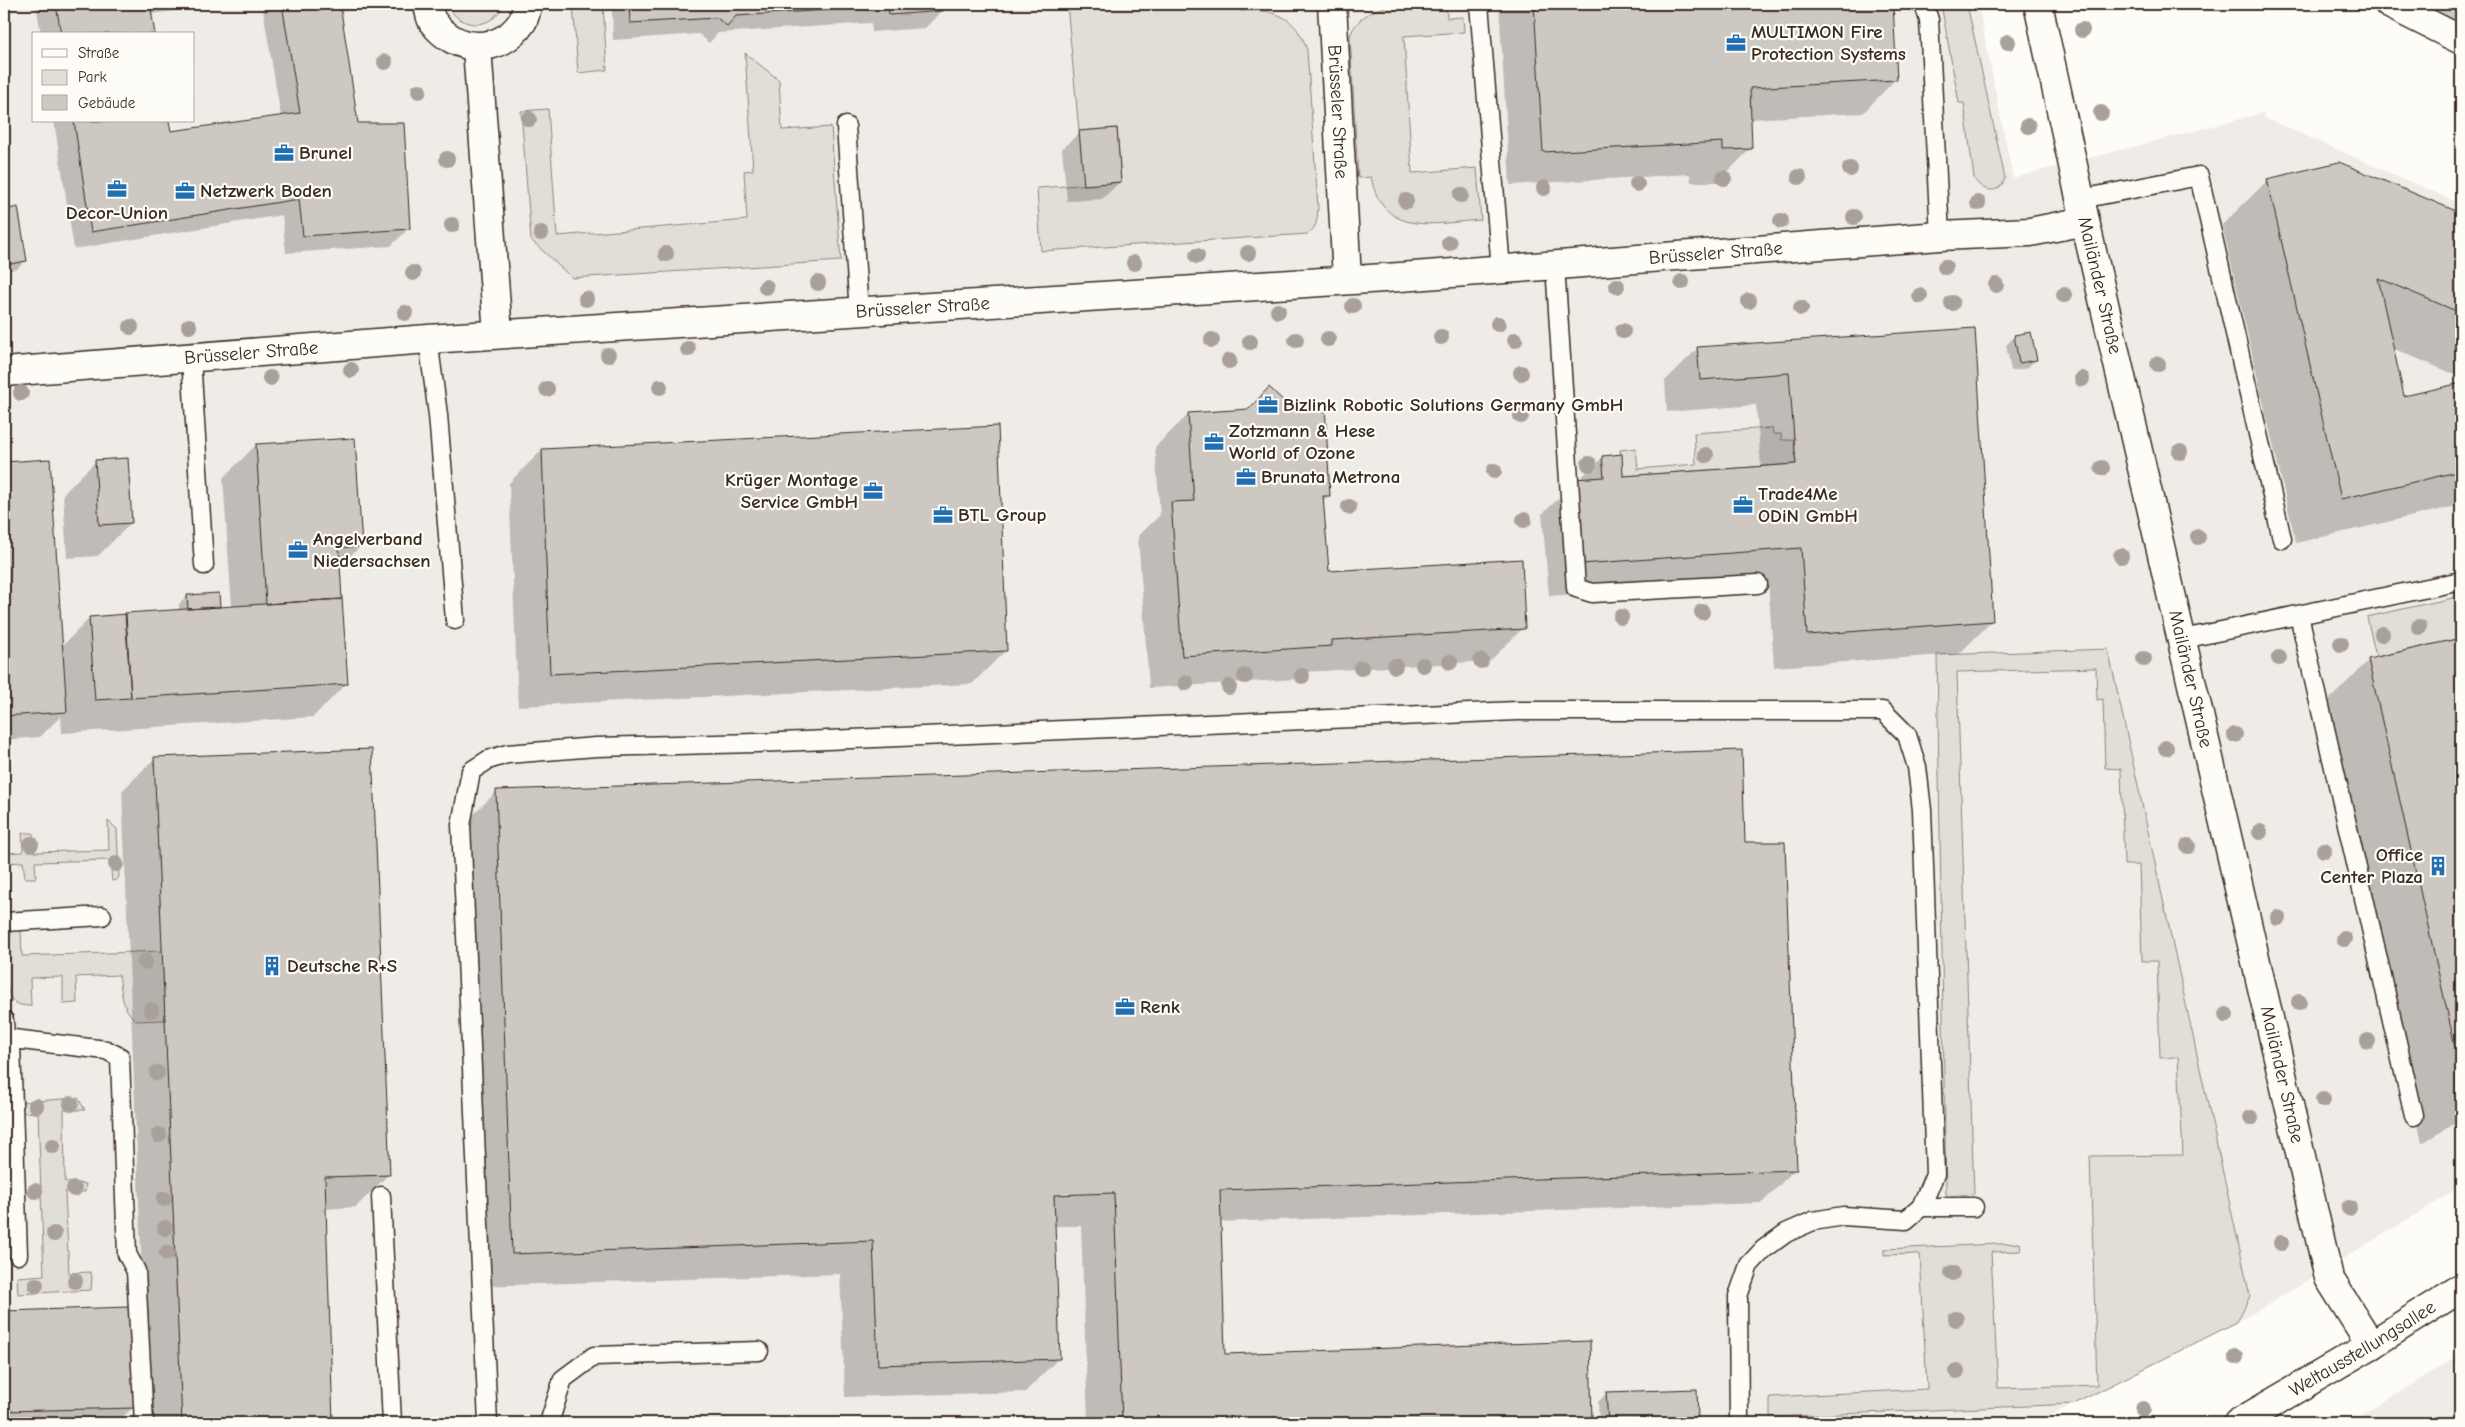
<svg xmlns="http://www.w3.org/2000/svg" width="2465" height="1427" font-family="'Comic Neue',sans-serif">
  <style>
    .built { fill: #efece7; fill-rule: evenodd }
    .green { fill: #e1ded7; stroke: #8e847a }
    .shadow { fill: #0003 }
    .building { fill: #cdc8c2; stroke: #3b2a1e }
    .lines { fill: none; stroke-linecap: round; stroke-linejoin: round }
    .lane-casing { stroke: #3b2a1e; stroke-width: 21 }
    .street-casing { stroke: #3b2a1e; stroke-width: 31 }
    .secondary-casing { stroke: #3b2a1e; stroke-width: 31 }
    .lane { stroke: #fdfcf7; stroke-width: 18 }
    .street { stroke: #fdfcf7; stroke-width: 28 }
    .secondary { stroke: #fdfcf7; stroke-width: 28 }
    .tree { fill: #a9a199 }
    .labels { text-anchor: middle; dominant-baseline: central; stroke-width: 4.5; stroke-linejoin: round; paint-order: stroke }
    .poi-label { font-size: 19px; font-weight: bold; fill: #3b2a1e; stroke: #fdfcf7; text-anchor: start }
    .street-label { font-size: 19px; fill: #3b2a1e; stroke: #fdfcf7 }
  </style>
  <rect width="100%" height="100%" fill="#fdfcf7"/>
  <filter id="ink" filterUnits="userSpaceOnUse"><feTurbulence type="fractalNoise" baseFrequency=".02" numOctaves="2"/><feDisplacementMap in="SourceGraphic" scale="10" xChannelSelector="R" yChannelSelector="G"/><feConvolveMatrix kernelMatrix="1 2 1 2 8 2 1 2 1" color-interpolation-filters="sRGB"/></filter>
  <g filter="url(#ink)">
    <!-- built -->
    <path class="built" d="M4,4h1974l35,174 250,-65 2,5 196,86v983l-207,126 -218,110h-2032zM34,34h160v87h-160z
      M2461,1354v69h-114l29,-16z"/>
    <!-- green -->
    <path class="green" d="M448,4h55c-9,27 -46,26 -55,0z
      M573,4h30l4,66 -29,3z
      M1067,4h173v7c33,-3 57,5 67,39l11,157c-1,11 0,20 -10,27l-267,17 -4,-63 84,-6 -4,-54 -38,3z
      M1395,4h51l1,14 16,-1 1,15 -60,4 8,137 65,-5 4,52c-47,3 -98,18 -110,-43l-13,1 -8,-142c8,-22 25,-26 45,-32z
      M1941,4h26l38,174c-5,18 -24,14 -31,0l-10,-75h-5z
      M745,53l34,27 3,50 49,-3 10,134 -269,17 -41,-38 -10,-129 27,-2 9,127 190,-16 -3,-49 9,-1z
      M1772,428l1,6h8l1,6h12l2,24 -173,12 -3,-26 16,-2 2,21 58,-5 -2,-31z
      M2461,596v42l-85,19 -9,-40z
      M2108,649l142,647 -13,26 -163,82 -304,13v-20l157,-8 -7,-135 -36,1v-6l136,-6 1,8 -30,1 7,136 99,-3 -7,-229 93,-1 -5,-98 -18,1 -3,-97h-15l-3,-96h-15l-3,-96 -16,-1 -2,-69 -6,1 -1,-32 -139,4 17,522 -28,2 -9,-541z
      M108,821l9,8 2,47 -2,4 -5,1 -2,-21 -75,2 1,16h-11l-2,-16 -19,1v-10l19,-1 -1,-19h11l1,19 75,-2z
      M21,929l1,27 141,-5 2,69 -29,1c-15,-14 -14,-27 -17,-46l-43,2 1,26 -14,1v-27l-33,1 1,28c-7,0 -14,-1 -19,-6 -7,-7 -9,-50 -6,-59 2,-7 8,-11 15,-12z
      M78,1098l7,12h-21l1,72 21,2 -1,8h-20l4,81 21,-1 2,4 -1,14 -73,4 -1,-17 27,-2 -6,-163 -19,1 2,-11z"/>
    <!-- shadow -->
    <path class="shadow" d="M36,4h194l-79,10 3,20h-113z
      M262,4h77l18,120 51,105 -17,17 -105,7 -4,-38 -208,34 -20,-128h114l2,11 111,-15z
      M606,4h335l1,7 -17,17 -53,4 -1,-9 -153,10 -9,10 -10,-9 -86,6 -1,-30z
      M1499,4h393l4,75 -33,34 -113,6 1,29 -33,34h-27l-1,-8 -180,11z
      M2374,4h87v35z
      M1080,132l40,50 -18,17 -35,2 -5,-52z
      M2339,163l122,51v163l-69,-29 11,49 58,-13v121l-165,38 -74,-318 46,-45z
      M17,209l9,51 -9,9 -13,2v-60z
      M1974,330l18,291 -33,33 -185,13 -6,-87 -219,16 -7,-82 61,-57 19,20 139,-9 -5,-63 -89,7 -2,-31 33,-33z
      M2030,334l6,25 -9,9 -16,3 -5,-26 8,-8z
      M1269,388l60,107 -7,7 6,70 195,56 -33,33 -185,11 -7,7 -149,9 -11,-152 22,-21 -5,-68 34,-33 58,-3z
      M354,439l7,107 -22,21 7,117 -33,33 -251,16 -1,-17 -21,21 -36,3v-277l44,-3 13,187 29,-29 89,-7v-7l8,-8 29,13 16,-1 -9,-130 33,-33z
      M542,450l463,201 -33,33 -454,22 -9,-223z
      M96,461l35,62 -33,33 -31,2 -4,-64z
      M2461,640v480l-39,23 -98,-438 45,-45z
      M155,758l234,416 -33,33 -32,2 8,214h-184l-26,-632z
      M496,792l1248,52 51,325 -33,34 -543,19 5,134 366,67h-502l-7,-197h-27l4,133 -33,33 -180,5 -5,-123 -361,12 -16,-461z
      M130,1305l3,102 -16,16h-113v-111l122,-3z
      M1607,1393l90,30h-98l-1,-21z"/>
    <!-- building -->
    <path class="building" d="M56,4h94l5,30h-94z
      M282,4h58l18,119h46l6,106 -107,7 -4,-37 -208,33 -17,-111h95l2,10 129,-18z
      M629,4h314v7l-54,4 -1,-9 -152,10 -9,10 -10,-8 -87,5z
      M1534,4h359l4,76 -147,8 2,61 -29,1v-8l-180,10z
      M1117,128l4,54 -37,3 -5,-54z
      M2339,162l122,51v100l-83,-35 26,118 57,-13v88l-120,28 -74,-320z
      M18,207l9,54 -23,4v-55z
      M1975,328l18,293 -186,14 -6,-87 -220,16 -6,-85 29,-2 -2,-21 20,-2 1,22 173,-12 -7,-91 -89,7 -3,-33z
      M2031,332l6,28 -18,3 -5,-28z
      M1269,387l21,20 35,-2 5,91h-7l6,75 193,-12 3,70 -193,11v6l-150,10 -11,-154 23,-1 -6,-88 61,-4z
      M998,426l9,225 -457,23 -8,-225z
      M355,438l7,108 -23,2 3,51 -76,5 -10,-160z
      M128,458l4,65 -33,2 -4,-65z
      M50,459l17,253 -63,4v-254z
      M219,593l1,14 -32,2 -1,-14z
      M342,599l6,85 -217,14 -6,-85z
      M126,614l5,84 -36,2 -6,-83z
      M2461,638v435l-93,-414z
      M372,749l18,426 -65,2 8,246h-151l-28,-666z
      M1742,750l3,92h40l12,328 -577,20 5,164 365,-13 2,82h-470l-8,-230 -60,2 6,164 -182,6 -5,-124 -361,13 -16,-464z
      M129,1307l6,101 -131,3v-100z
      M1697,1389l1,34h-90l-2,-31z"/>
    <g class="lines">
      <defs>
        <path id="lane" d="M1479,4l22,265
          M1924,4l5,16 11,216
          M846,126l13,186
          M2081,199l118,-23 83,363
          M1555,265l21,323 16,5 166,-9
          M428,339l10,76 17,205
          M191,358l13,207
          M2299,615l115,501
          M2183,639l278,-58
          M4,922l98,-6
          M4,1020l1,18 101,12 14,7 7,197 9,17 8,152
          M4,1038l7,7 7,210
          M381,1196l11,227
          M1921,1207h53
          M488,1423l-27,-598 10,-54 17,-11 19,-6 89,-7 160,-4 761,-32h366l24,24 10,32 5,43 13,364 -14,33 -15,13 -63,-4 -30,5 -27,12 -22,16 -15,16 -11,31 1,127
          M549,1423l14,-44 31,-23 165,-5"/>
        <g id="street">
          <path d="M428,4c1,6 2,14 5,18 23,31 67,33 89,0 3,-4 4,-13 6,-18"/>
          <path id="s1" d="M1332,4l15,275"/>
          <path id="s2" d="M2038,4l47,217 244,1057 42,67"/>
          <path d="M2389,4l72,36"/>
          <path d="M477,48l21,286"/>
          <path id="s3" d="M4,372l424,-33 972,-62 540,-41 90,-4 55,-11"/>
        </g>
        <g id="secondary">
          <path id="s4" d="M2238,1423l133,-78 90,-57"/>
        </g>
      </defs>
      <!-- lane casing -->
      <use href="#lane" class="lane-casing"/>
      <!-- street casing -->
      <use href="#street" class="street-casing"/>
      <!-- secondary casing -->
      <use href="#secondary" class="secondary-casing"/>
      <!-- lane -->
      <use href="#lane" class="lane"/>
      <!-- street -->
      <use href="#street" class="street"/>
      <!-- secondary -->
      <use href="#secondary" class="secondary"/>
    </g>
    <!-- trees -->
    <g class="tree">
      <circle cx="2082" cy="30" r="8"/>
      <circle cx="2008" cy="42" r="8"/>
      <circle cx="385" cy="62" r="8"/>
      <circle cx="419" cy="91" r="8"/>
      <circle cx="2101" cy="113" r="8"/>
      <circle cx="529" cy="119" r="8"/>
      <circle cx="2028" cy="126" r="8"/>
      <circle cx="447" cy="159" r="8"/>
      <circle cx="1850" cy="169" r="8"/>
      <circle cx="1799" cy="177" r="8"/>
      <circle cx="1724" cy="178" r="8"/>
      <circle cx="1637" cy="184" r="8"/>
      <circle cx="1544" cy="188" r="8"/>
      <circle cx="1461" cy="195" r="8"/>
      <circle cx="1406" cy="201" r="8"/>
      <circle cx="1978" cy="203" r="8"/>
      <circle cx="1854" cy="217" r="8"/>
      <circle cx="1781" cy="221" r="8"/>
      <circle cx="452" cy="225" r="8"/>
      <circle cx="541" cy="233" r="8"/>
      <circle cx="1449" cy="243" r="8"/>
      <circle cx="1248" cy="253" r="8"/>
      <circle cx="666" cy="254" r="8"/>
      <circle cx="1197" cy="256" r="8"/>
      <circle cx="1134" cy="263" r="8"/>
      <circle cx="1945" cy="267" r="8"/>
      <circle cx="413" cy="273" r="8"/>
      <circle cx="1682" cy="282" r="8"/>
      <circle cx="818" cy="283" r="8"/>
      <circle cx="1996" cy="285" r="8"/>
      <circle cx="1617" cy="286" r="8"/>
      <circle cx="766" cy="287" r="8"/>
      <circle cx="2064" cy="295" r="8"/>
      <circle cx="1920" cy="296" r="8"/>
      <circle cx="586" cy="299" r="8"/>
      <circle cx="1749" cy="301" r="8"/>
      <circle cx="1952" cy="303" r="8"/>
      <circle cx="1353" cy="306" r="8"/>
      <circle cx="1801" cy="308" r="8"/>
      <circle cx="1278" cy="311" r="8"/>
      <circle cx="405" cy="313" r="8"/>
      <circle cx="1498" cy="324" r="8"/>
      <circle cx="189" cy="326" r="8"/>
      <circle cx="131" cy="327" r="8"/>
      <circle cx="1623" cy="331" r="8"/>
      <circle cx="1441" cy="337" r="8"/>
      <circle cx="1328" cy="339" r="8"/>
      <circle cx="1212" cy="340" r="8"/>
      <circle cx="1296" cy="340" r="8"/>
      <circle cx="1515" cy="340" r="8"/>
      <circle cx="1250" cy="342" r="8"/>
      <circle cx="688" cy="349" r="8"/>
      <circle cx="608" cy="355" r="8"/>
      <circle cx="1229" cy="361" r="8"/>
      <circle cx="2158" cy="364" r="8"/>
      <circle cx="351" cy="370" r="8"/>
      <circle cx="1521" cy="373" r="8"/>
      <circle cx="270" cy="378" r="8"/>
      <circle cx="2082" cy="379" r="8"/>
      <circle cx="660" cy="387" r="8"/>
      <circle cx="547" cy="389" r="8"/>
      <circle cx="21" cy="393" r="8"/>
      <circle cx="1521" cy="416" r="8"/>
      <circle cx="2180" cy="452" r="8"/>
      <circle cx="1706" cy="455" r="8"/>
      <circle cx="1589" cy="464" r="8"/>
      <circle cx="2102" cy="468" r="8"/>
      <circle cx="1494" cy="471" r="8"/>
      <circle cx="1349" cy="507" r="8"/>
      <circle cx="1524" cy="520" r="8"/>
      <circle cx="2198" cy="537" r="8"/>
      <circle cx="2121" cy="556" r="8"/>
      <circle cx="1702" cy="612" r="8"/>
      <circle cx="1621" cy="617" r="8"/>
      <circle cx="2419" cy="627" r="8"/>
      <circle cx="2382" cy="634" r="8"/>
      <circle cx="2341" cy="644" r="8"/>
      <circle cx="2279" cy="658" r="8"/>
      <circle cx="2144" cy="659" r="8"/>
      <circle cx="1481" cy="661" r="8"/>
      <circle cx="1450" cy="662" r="8"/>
      <circle cx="1423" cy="665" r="8"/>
      <circle cx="1395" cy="666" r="8"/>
      <circle cx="1361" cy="668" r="8"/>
      <circle cx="1245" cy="676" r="8"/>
      <circle cx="1302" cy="676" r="8"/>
      <circle cx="1186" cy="683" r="8"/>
      <circle cx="1229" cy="687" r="8"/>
      <circle cx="2235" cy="735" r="8"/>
      <circle cx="2166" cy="748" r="8"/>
      <circle cx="2260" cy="832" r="8"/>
      <circle cx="31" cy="844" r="8"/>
      <circle cx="2188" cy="846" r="8"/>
      <circle cx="2324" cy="850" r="8"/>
      <circle cx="116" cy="864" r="8"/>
      <circle cx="2278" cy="918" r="8"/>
      <circle cx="2344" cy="939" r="8"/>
      <circle cx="145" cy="962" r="8"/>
      <circle cx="2299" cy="1002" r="8"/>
      <circle cx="151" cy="1010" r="8"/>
      <circle cx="2226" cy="1015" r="8"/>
      <circle cx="2368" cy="1041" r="8"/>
      <circle cx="157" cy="1073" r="8"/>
      <circle cx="2323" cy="1100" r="8"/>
      <circle cx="71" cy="1104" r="8"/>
      <circle cx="36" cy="1106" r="8"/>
      <circle cx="2251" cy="1118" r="8"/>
      <circle cx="159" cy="1135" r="8"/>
      <circle cx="53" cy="1146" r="8"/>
      <circle cx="74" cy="1189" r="8"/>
      <circle cx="35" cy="1191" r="8"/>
      <circle cx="164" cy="1199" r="8"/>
      <circle cx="2349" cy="1208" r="8"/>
      <circle cx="165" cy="1228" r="8"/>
      <circle cx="54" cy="1234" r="8"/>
      <circle cx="2281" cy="1243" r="8"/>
      <circle cx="167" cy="1253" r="8"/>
      <circle cx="1952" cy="1273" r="8"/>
      <circle cx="75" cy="1281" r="8"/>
      <circle cx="36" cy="1285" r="8"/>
      <circle cx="1956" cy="1319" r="8"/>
      <circle cx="2236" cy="1357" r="8"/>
      <circle cx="1957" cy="1371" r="8"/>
      <circle cx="2143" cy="1409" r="8"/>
    </g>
  </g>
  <!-- icons -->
  <defs>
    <symbol id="office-bare" viewBox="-9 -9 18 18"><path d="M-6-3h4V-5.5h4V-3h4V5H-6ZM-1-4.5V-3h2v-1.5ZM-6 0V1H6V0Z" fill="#1f6fb2" stroke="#fdfcf7" stroke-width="2.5" paint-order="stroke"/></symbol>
    <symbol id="building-bare" viewBox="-9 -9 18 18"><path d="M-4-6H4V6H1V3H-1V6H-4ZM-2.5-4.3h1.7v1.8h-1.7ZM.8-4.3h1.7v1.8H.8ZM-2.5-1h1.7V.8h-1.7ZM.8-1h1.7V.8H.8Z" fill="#1f6fb2" stroke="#fdfcf7" stroke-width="2.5" paint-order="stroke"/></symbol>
  </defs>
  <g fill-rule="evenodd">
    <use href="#office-bare" x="1722" y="29" width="28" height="28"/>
    <use href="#office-bare" x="270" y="139" width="28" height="28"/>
    <use href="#office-bare" x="103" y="175" width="28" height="28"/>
    <use href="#office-bare" x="171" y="177" width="28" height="28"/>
    <use href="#office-bare" x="1254" y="391" width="28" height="28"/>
    <use href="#office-bare" x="1200" y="428" width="28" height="28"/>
    <use href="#office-bare" x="1232" y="463" width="28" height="28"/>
    <use href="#office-bare" x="859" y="477" width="28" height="28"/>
    <use href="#office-bare" x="1729" y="491" width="28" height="28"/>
    <use href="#office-bare" x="929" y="501" width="28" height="28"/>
    <use href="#office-bare" x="284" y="536" width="28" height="28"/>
    <use href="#building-bare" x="2424" y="852" width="28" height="28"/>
    <use href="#building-bare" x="258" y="952" width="28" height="28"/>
    <use href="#office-bare" x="1111" y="993" width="28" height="28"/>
  </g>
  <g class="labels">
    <!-- poi labels -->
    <g class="poi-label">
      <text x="1751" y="32">MULTIMON Fire<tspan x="1751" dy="22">Protection Systems</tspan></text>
      <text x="299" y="153">Brunel</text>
      <text x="200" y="191">Netzwerk Boden</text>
      <text x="117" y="213" text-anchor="middle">Decor-Union</text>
      <text x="1283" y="405">Bizlink Robotic Solutions Germany GmbH</text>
      <text x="1229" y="431">Zotzmann &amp; Hese<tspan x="1229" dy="22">World of Ozone</tspan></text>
      <text x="1261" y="477">Brunata Metrona</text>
      <text x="858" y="480" text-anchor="end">Krüger Montage<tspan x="858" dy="22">Service GmbH</tspan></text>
      <text x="1758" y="494">Trade4Me<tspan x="1758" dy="22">ODiN GmbH</tspan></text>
      <text x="958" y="515">BTL Group</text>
      <text x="313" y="539">Angelverband<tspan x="313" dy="22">Niedersachsen</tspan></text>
      <text x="2423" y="855" text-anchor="end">Office<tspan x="2423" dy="22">Center Plaza</tspan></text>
      <text x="287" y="966">Deutsche R+S</text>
      <text x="1140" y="1007">Renk</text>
    </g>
    <!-- street labels -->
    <g class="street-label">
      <text stroke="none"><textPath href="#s1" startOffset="108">Brüsseler Straße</textPath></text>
      <text stroke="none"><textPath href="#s3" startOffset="1716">Brüsseler Straße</textPath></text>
      <text stroke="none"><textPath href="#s2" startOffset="288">Mailänder Straße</textPath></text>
      <text stroke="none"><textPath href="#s3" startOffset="921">Brüsseler Straße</textPath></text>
      <text stroke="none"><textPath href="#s3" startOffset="248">Brüsseler Straße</textPath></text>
      <text stroke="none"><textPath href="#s2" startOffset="692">Mailänder Straße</textPath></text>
      <text stroke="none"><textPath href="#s2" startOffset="1098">Mailänder Straße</textPath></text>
      <text stroke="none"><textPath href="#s4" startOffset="145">Weltausstellungsallee</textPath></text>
    </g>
  </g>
  <!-- margin -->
  <rect width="2465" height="1427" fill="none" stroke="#fdfcf7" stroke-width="20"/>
  <rect x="10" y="10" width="2445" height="1407" fill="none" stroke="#3b2a1e" stroke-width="2" filter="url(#ink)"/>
  <!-- legend -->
  <rect x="32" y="32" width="162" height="90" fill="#fdfcf7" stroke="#afa8a0"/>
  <rect x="42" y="49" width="25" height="8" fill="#fdfcf7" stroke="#afa8a0"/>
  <text x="78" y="58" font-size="15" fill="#3b2a1e">Straße</text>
  <rect x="42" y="70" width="25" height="15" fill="#e1ded7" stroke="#afa8a0"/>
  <text x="78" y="82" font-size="15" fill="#3b2a1e">Park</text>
  <rect x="42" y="95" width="25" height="15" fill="#cdc8c2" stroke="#afa8a0"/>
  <text x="78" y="108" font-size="15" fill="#3b2a1e">Gebäude</text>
</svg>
